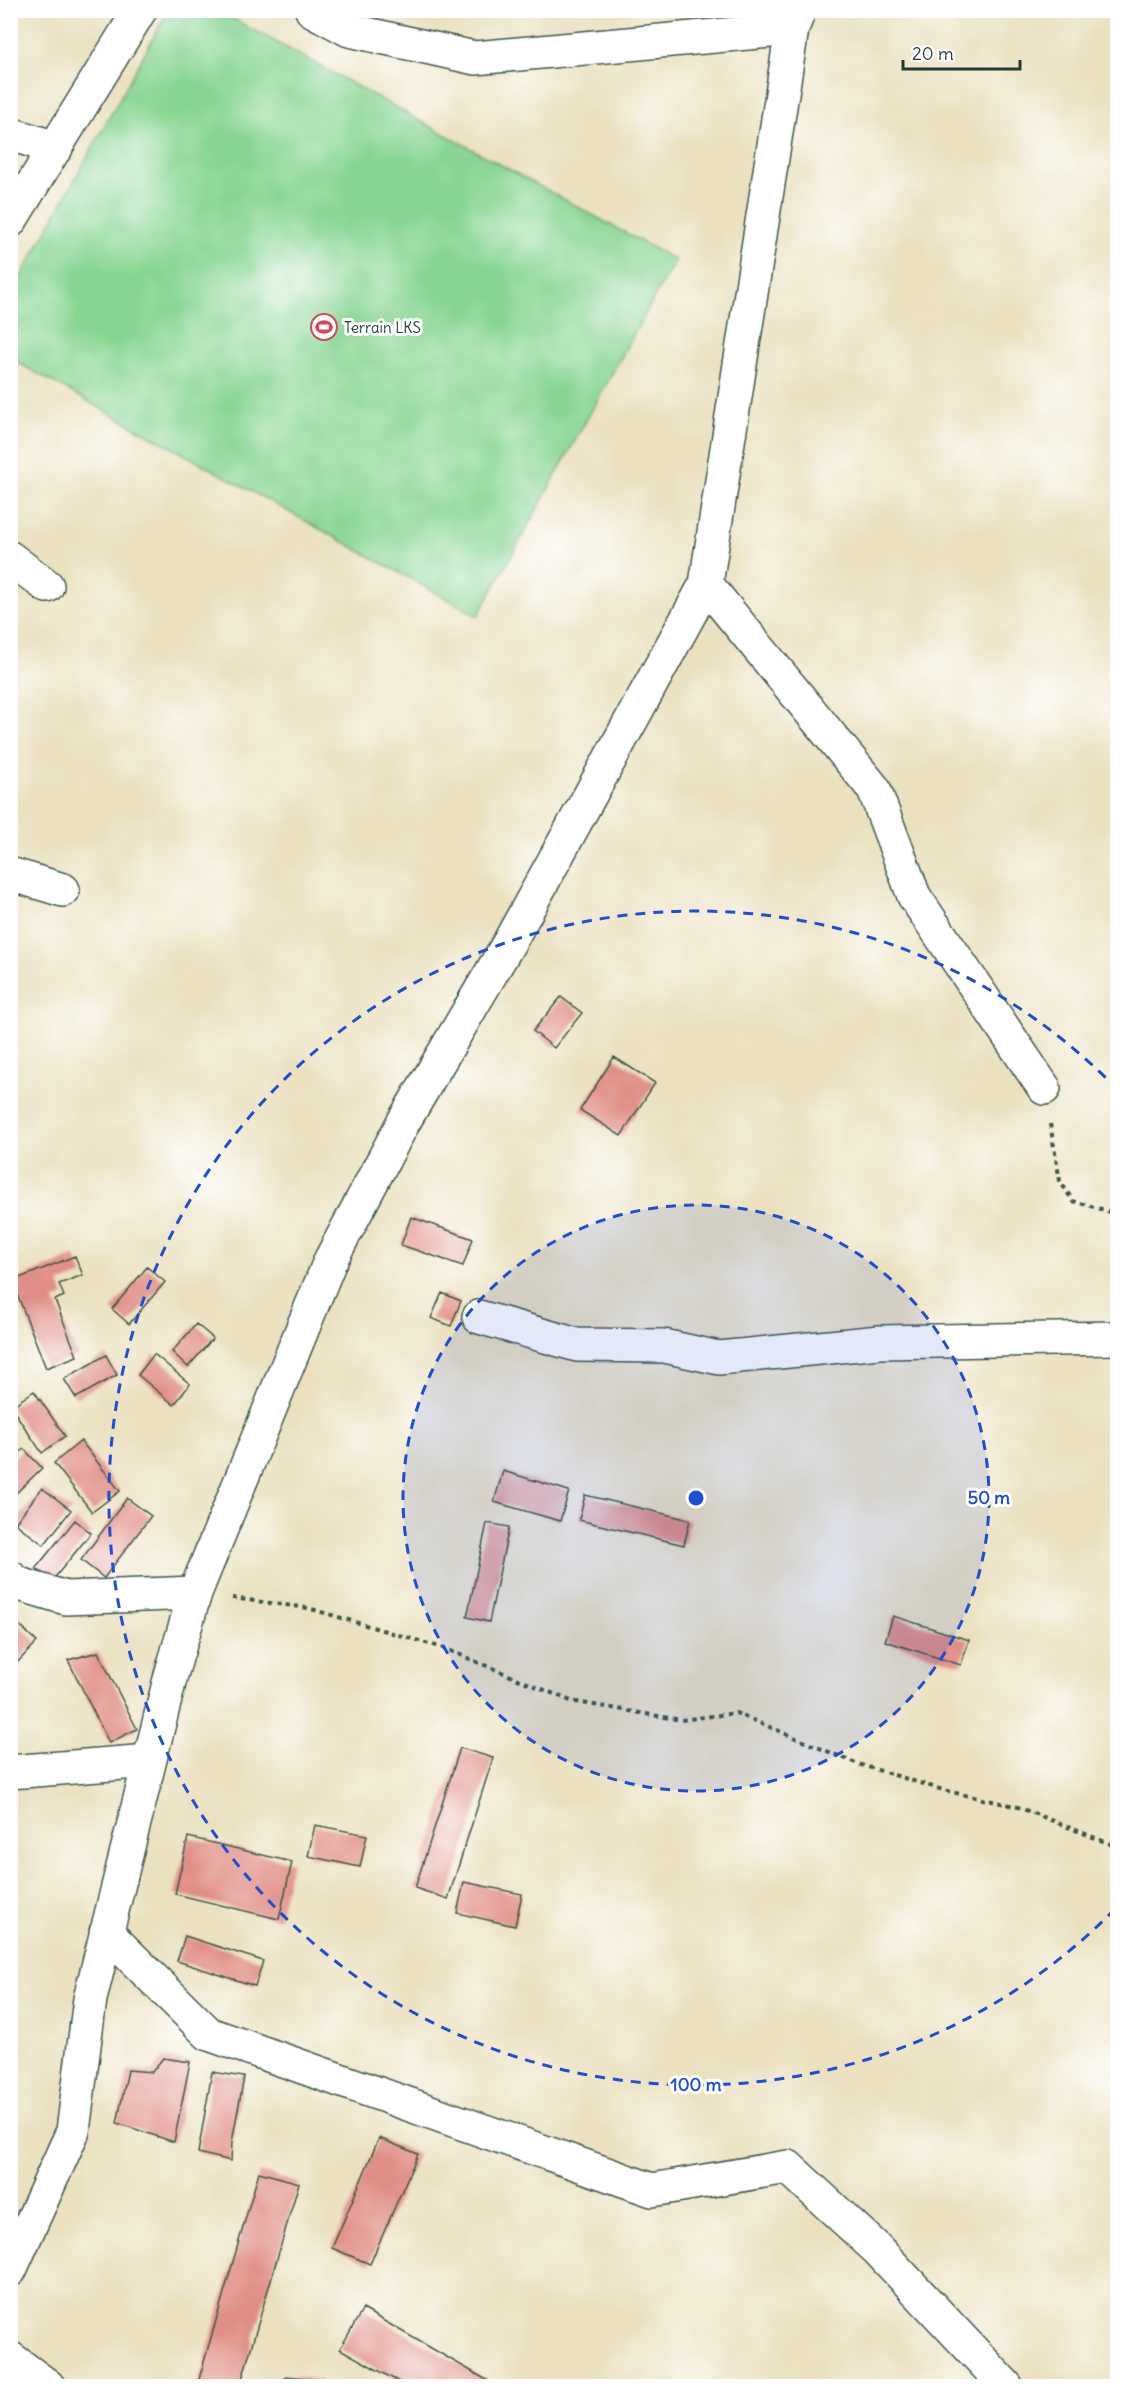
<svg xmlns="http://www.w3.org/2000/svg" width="1128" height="2397" font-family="Delius,sans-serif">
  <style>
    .green { fill: #88d593; stroke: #548964; stroke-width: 1.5 }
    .building { fill: #e18f86 }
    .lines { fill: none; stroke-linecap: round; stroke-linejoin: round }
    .street-casing { stroke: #3e5649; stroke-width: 36 }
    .path { stroke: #3e5649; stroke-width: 4; stroke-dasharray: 4.5 4.5; stroke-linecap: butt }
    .street { stroke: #fff; stroke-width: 33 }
    .ring { fill: none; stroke: #1d4ed8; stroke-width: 3; stroke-dasharray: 10 8 }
    .labels { text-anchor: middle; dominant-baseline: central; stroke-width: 6; stroke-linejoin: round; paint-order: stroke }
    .poi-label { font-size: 15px; fill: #1f3d34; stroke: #fff; text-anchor: start }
    .centre { fill: #1d4ed8; stroke: #fff; stroke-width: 3 }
    .ring-label { font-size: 18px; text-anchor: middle; font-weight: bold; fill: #1d4ed8; stroke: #fff; stroke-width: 6; stroke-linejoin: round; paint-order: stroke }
  </style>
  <rect width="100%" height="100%" fill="#fff"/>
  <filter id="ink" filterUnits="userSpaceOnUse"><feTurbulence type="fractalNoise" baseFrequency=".0167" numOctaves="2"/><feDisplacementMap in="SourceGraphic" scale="12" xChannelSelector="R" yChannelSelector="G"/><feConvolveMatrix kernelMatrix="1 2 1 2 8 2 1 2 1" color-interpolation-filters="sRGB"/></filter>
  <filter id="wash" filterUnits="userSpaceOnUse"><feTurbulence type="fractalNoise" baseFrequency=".008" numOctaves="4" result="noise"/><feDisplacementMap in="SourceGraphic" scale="24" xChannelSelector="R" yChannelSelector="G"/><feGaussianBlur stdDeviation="1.35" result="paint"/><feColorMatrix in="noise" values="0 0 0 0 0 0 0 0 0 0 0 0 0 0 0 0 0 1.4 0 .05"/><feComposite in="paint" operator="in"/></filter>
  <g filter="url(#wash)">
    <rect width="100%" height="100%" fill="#ebe1bf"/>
    <!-- green -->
    <path class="green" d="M168,11h51l456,249 -197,356 -467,-257v-64z"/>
    <g id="blocks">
      <!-- building -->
      <path class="building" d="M561,997l21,16 -28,35 -21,-17z
        M614,1057l41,26 -34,53 -41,-26z
        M411,1217l62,22 -10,27 -62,-21z
        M75,1256l8,19 -24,9 5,12 -9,4 22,56 -31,12 -34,-87z
        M147,1267l18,15 -36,42 -17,-15z
        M442,1293l19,8 -10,25 -20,-8z
        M196,1324l17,14 -25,29 -16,-15z
        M154,1354l36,30 -16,21 -36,-30z
        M106,1355l11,20 -41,23 -12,-19z
        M34,1391l31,45 -23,17 -31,-46z
        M81,1441l39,50 -28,21 -38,-49z
        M24,1449l18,19 -32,31v-38z
        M503,1471l66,20 -9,30 -66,-19z
        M42,1488l29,22 -27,35 -29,-22z
        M585,1495l105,25 -6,25 -105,-25z
        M127,1498l24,18 -47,62 -23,-18z
        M75,1520l16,13 -39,48 -16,-13z
        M487,1523l22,4 -20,95 -22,-5z
        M893,1616l76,24 -8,25 -76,-24z
        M18,1624l19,18 -27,28v-38z
        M98,1652l39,77 -28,14 -41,-83z
        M460,1748l33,10 -45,141 -33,-11z
        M315,1825l52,10 -7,32 -52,-11z
        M188,1837l104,25 -13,57 -104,-25z
        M464,1882l58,12 -7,32 -58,-13z
        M185,1936l78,25 -8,25 -78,-25z
        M163,2058l27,4 -16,80 -57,-19 11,-53 24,2z
        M212,2072l32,5 -12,65 -1,19 -33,-8z
        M379,2138l39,16 -48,110 -38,-16z
        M259,2172l40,11 -59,203h-43z
        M363,2309l129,74 -2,3h-84l-66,-37z
        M286,2376l36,4 -3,6h-37z"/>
    </g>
  </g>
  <g filter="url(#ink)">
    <use href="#blocks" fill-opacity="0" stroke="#3e5649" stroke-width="1.5"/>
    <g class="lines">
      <defs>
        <path id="street" d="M312,10l37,20 126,28 317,-29
          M10,134l46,14
          M10,221l130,-211
          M10,558l37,28
          M706,584l168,205 40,107 130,192
          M10,874l53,16
          M479,1317l98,28 87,1 55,12 161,-16 238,-4
          M10,1577l9,7 47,14 129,-5
          M10,1772l139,-11
          M106,1932l103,102 443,156 136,-23 89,82 129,137
          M10,2270l63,-139 17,-132 81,-324 24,-82 135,-332 74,-140 106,-180 196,-357 86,-555 7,-19
          M10,2358l38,28"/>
      </defs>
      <!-- street casing -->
      <use href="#street" class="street-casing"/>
      <!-- path -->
      <path class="path" d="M1050,1124l10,57 13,20 45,13
        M232,1598l76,10 138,41 125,52 110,19 55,-7 122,51 85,26 75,17 100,40"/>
      <!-- street -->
      <use href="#street" class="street"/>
    </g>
  </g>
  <!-- distance rings -->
  <circle cx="696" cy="1498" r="293" fill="#1d4ed8" fill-opacity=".12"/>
  <g class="ring">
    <circle cx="696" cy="1498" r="293"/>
    <path d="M1115 1909A587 587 0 1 1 1115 1087"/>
  </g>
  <!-- icons -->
  <defs>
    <symbol id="stadium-ring" viewBox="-11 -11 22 22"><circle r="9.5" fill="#fff" stroke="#d1495b" stroke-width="1.5"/><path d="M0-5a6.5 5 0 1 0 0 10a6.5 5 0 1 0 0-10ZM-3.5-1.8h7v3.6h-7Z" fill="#d1495b"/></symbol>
  </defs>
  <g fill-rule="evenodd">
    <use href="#stadium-ring" x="309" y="312" width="30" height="30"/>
  </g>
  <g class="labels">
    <!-- poi labels -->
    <g class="poi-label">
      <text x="344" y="327">Terrain LKS</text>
    </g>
  </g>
  <circle cx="696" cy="1498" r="9" class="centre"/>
  <g class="ring-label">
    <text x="989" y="1504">50 m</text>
    <text x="696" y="2091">100 m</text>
  </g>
  <!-- margin -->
  <rect width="1128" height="2397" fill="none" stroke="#fff" stroke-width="36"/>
  <!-- scale -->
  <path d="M903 60v9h117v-9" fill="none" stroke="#1f3d34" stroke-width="3"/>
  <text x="912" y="60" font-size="18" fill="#1f3d34" stroke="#ffffff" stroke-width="4.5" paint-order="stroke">20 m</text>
</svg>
